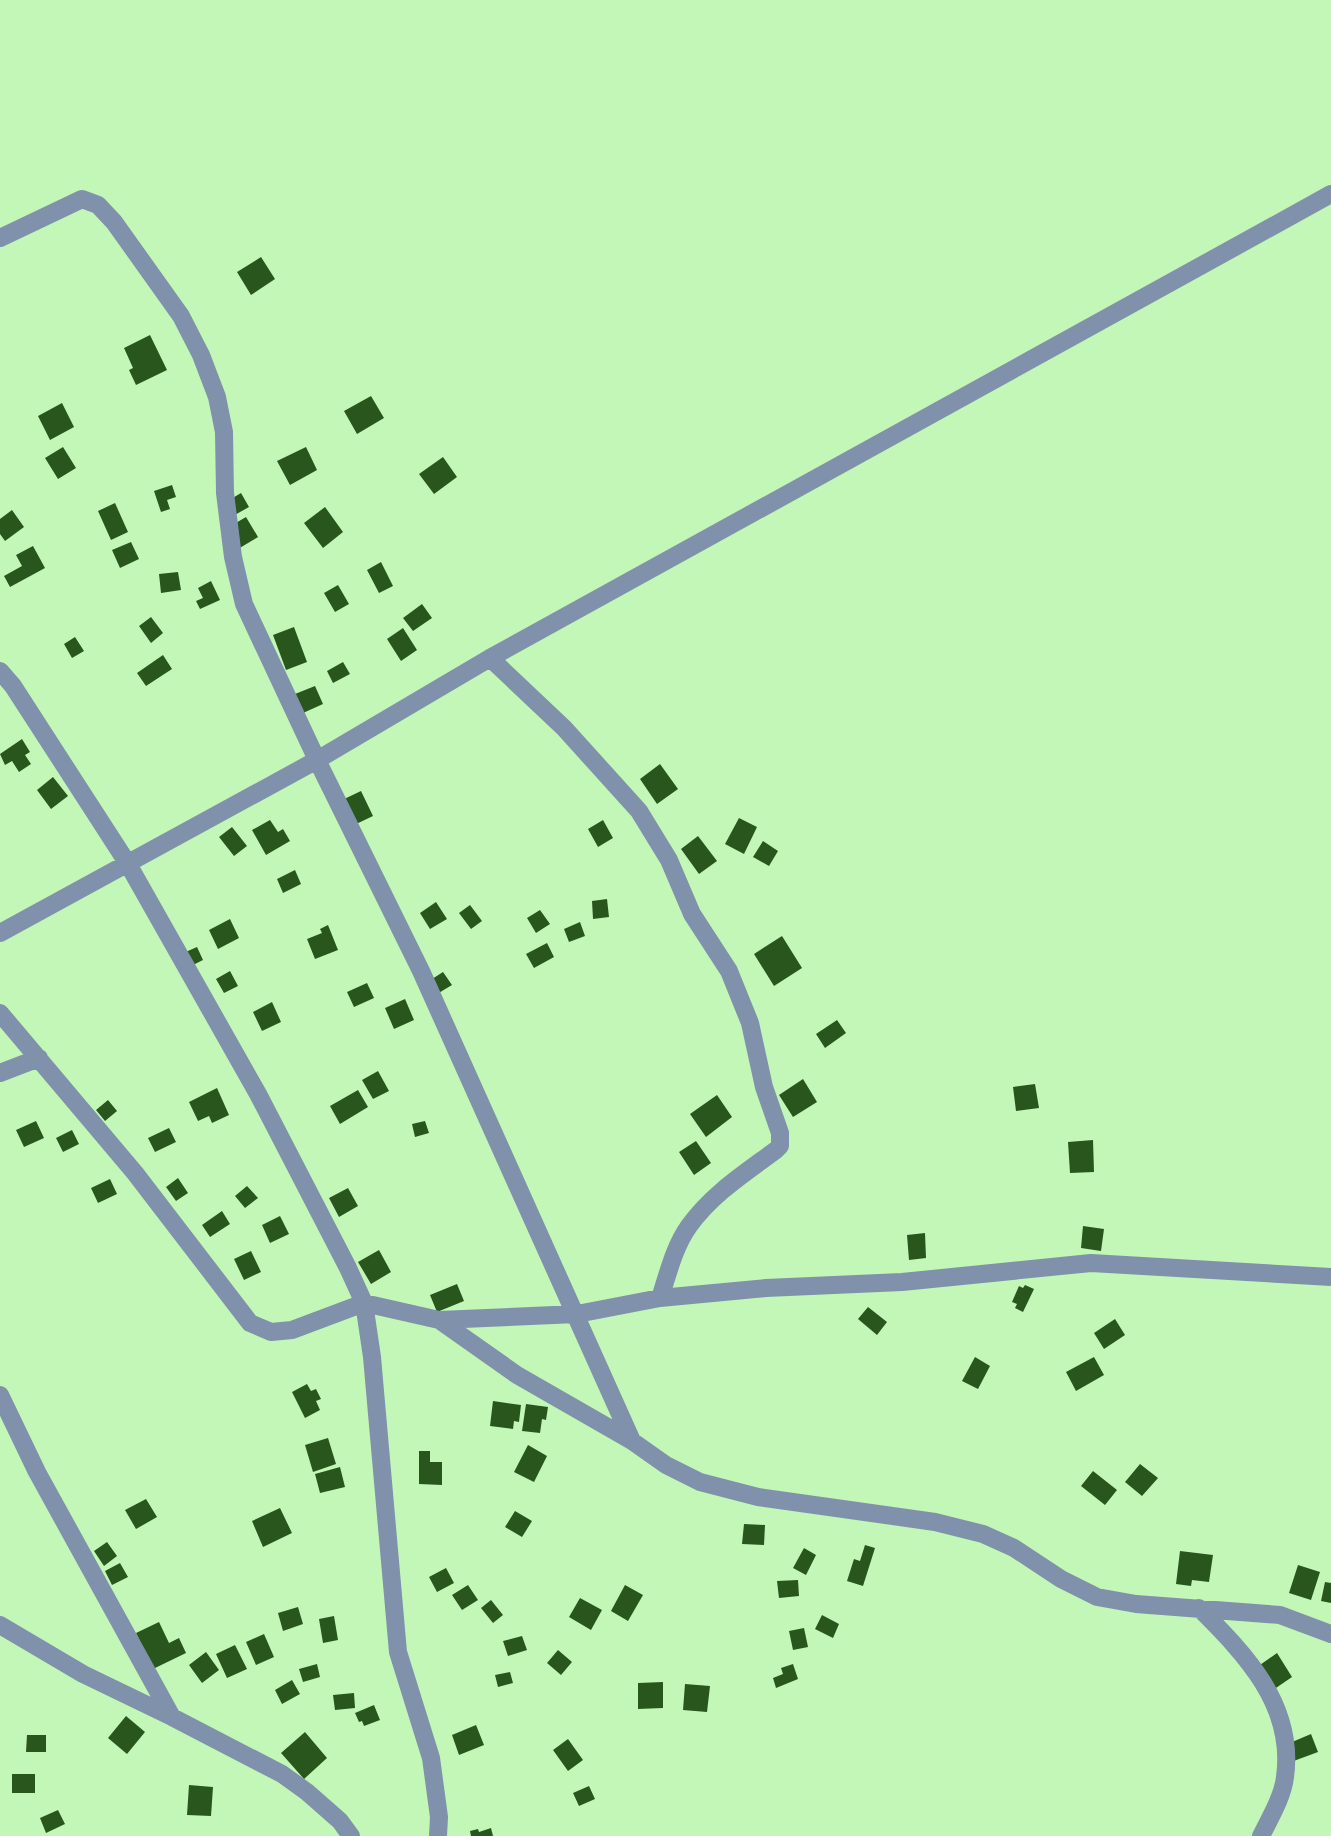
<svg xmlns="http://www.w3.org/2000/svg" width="1331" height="1836" font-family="'Varela Round',sans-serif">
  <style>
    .building { fill: #29561d }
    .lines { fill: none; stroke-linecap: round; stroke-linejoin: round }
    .minor { stroke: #8091ac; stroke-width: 18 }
  </style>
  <rect width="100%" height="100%" fill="#c3f7b7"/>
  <!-- building -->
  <path class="building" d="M261,257l14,22 -24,16 -14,-23z
    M150,335l17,35 -31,15 -7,-15 4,-2 -9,-20z
    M371,396l13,22 -27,16 -13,-23z
    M62,403l12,24 -24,13 -12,-24z
    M63,447l13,21 -18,11 -13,-21z
    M306,447l11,23 -27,15 -13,-24z
    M443,457l14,20 -23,17 -15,-20z
    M172,485l4,12 -9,3 3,9 -9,3 -7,-21z
    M241,493l8,14 -16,9 -7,-14z
    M115,503l13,29 -17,8 -13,-29z
    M325,507l18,25 -20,16 -19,-25z
    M12,510l12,17 -19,14 -5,-7v-15z
    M246,517l12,20 -20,12 -4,-25z
    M131,542l8,17 -19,9 -8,-18z
    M33,546l12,22 -35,19 -6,-11 18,-10 -6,-11z
    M381,562l12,24 -14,7 -12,-23z
    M178,572l3,18 -20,3 -2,-19z
    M211,581l9,19 -20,9 -4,-8 7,-3 -5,-10z
    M338,585l11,19 -14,8 -11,-19z
    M422,604l10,14 -19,13 -10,-13z
    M151,617l12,16 -12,10 -12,-17z
    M294,627l13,35 -21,8 -13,-35z
    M403,628l14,22 -16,11 -14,-22z
    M75,637l9,14 -12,7 -8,-14z
    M163,655l9,14 -26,17 -9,-13z
    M343,662l7,12 -17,9 -6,-12z
    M315,686l8,18 -20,9 -8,-19z
    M22,739l8,13 -5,3 6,9 -12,8 -7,-11 -7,4 -5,-11z
    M660,764l18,25 -21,15 -17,-25z
    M53,777l15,19 -17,13 -14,-19z
    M361,791l12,25 -21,10 -12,-25z
    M739,818l18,9 -13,27 -19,-10z
    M270,820l8,12 5,-3 7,12 -24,14 -14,-25z
    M603,820l10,18 -15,9 -10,-18z
    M232,827l15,19 -13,10 -15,-19z
    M698,836l19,25 -18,13 -18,-25z
    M763,841l15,10 -9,15 -16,-9z
    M295,870l6,14 -18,9 -6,-14z
    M607,899l2,18 -16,2 -1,-18z
    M436,902l11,17 -17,10 -10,-16z
    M470,905l12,16 -11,8 -12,-16z
    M540,910l10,14 -14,9 -9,-15z
    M230,919l9,19 -21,11 -9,-19z
    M580,922l5,14 -16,6 -5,-13z
    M328,925l10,25 -23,9 -8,-20 15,-6 -2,-4z
    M782,936l20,32 -28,18 -20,-32z
    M547,943l7,14 -20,11 -8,-14z
    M197,947l6,13 -16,8 -6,-14z
    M230,971l8,15 -14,7 -8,-14z
    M443,972l9,13 -15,9 -8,-13z
    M367,983l7,15 -20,9 -7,-15z
    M405,999l9,21 -20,9 -9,-21z
    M272,1002l9,20 -19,9 -9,-19z
    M837,1020l9,13 -21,15 -9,-14z
    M378,1071l11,20 -16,8 -11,-19z
    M803,1079l14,23 -24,15 -14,-22z
    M1035,1084l4,24 -23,3 -3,-24z
    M217,1088l12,27 -17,8 -3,-7 -11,5 -9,-19z
    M358,1090l10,17 -28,17 -10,-18z
    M717,1095l15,22 -26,20 -16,-23z
    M108,1100l9,11 -12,10 -9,-11z
    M36,1121l8,17 -20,9 -8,-17z
    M425,1121l4,12 -14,4 -3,-13z
    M169,1128l7,14 -21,10 -7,-14z
    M72,1130l7,14 -16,8 -7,-14z
    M1093,1140l1,32 -24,1 -2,-31z
    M696,1141l15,22 -17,12 -15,-23z
    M178,1178l10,15 -12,8 -10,-14z
    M110,1179l7,15 -19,9 -7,-15z
    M247,1186l11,12 -13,10 -10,-12z
    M348,1188l10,18 -19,11 -10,-19z
    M222,1211l8,13 -20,13 -8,-12z
    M280,1216l9,18 -19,9 -8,-18z
    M1083,1226l21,3 -3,22 -20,-3z
    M925,1233l1,25 -17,2 -2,-25z
    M379,1250l12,22 -20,12 -13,-22z
    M251,1251l10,21 -17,8 -10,-21z
    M457,1284l7,17 -27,11 -7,-17z
    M1025,1285l9,4 -11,23 -8,-4 2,-4 -5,-2 7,-16 4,2z
    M868,1307l19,15 -10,13 -19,-16z
    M1115,1319l10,16 -21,14 -10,-16z
    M975,1357l15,9 -12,23 -16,-8z
    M1094,1357l10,18 -28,16 -10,-19z
    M307,1384l4,7 5,-2 5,10 -5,2 4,9 -15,8 -13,-26z
    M493,1401l28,4 -2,17 -5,-1 -1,8 -23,-3z
    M526,1404l22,3 -2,13 -4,-1 -2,14 -18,-2z
    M328,1438l8,26 -23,8 -8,-27z
    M528,1445l19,11 -13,26 -20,-10z
    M419,1451h11v11h12v23l-23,-1z
    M1140,1464l18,14 -16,18 -17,-14z
    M340,1467l5,20 -25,6 -5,-19z
    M1093,1471l24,19 -12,15 -24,-19z
    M146,1499l11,18 -21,12 -11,-19z
    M280,1508l12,25 -29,14 -11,-26z
    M515,1511l17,10 -10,16 -17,-10z
    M744,1524l21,1 -1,20 -22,-1z
    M107,1542l10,14 -13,10 -10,-15z
    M865,1545l10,3 -12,38 -16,-5 7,-22 6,2z
    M804,1548l12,7 -10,20 -13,-7z
    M1180,1551l33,4 -4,27 -17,-2 -1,6 -15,-2z
    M120,1563l8,14 -16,8 -7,-14z
    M1298,1565l22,7 -9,28 -22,-7z
    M446,1568l8,15 -17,9 -8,-15z
    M798,1580l1,16 -20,2 -2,-17z
    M1325,1582l6,1v20l-10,-2z
    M468,1585l10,15 -16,10 -10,-15z
    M625,1585l18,10 -15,26 -17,-10z
    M580,1598l22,12 -11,20 -22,-13z
    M491,1600l12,15 -10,8 -12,-15z
    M298,1607l5,17 -20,7 -5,-18z
    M822,1615l17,9 -6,14 -18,-9z
    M334,1616l4,24 -15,3 -4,-24z
    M159,1622l10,21 10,-5 7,15 -33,16 -17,-36z
    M804,1628l4,19 -15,3 -4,-19z
    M264,1634l10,23 -18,8 -10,-23z
    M522,1636l5,14 -19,6 -5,-15z
    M235,1645l12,24 -20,9 -11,-24z
    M558,1650l14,12 -11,13 -14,-12z
    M206,1652l13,18 -17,13 -13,-18z
    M1277,1653l15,24 -19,13 -16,-23z
    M317,1664l3,13 -17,5 -4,-13z
    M793,1664l5,15 -22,9 -3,-10 10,-4 -2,-6z
    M510,1672l3,11 -15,4 -3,-12z
    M292,1680l8,14 -18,10 -7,-14z
    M663,1682v26l-25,1v-26z
    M685,1684l25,2 -3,26 -24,-2z
    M354,1693l1,15 -20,2 -2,-15z
    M374,1705l6,15 -16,6 -2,-5 -3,1 -4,-9z
    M126,1716l19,16 -18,22 -19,-16z
    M476,1725l8,20 -25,10 -7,-20z
    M305,1732l22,26 -23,21 -23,-26z
    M1311,1734l7,18 -27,10 -6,-17z
    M27,1735h19v17h-20z
    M568,1739l15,21 -15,11 -15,-21z
    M12,1774h23v19h-23z
    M189,1785l24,2 -2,29 -24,-1z
    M589,1786l6,13 -16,7 -6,-13z
    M58,1810l7,14 -19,9 -6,-15z
    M491,1828l2,8h-22l-1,-5 8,-2 1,3z"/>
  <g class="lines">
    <!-- minor -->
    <path class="minor" d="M0,238l82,-39 16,6 16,17 67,94 20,39 16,42 7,35 1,61 8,64 11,47 73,156 104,211 211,470
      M490,658l74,70 75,83 30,49 23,54 37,57 21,52 14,64 16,46v13l-4,4c-31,23 -64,44 -87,76 -15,21 -21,48 -29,72
      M0,671l13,15 115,178 130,230 90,174 16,35 8,54 26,295 33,106 8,59 -1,19
      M0,933l317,-173 173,-102 841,-464
      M0,1013l135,160 115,150 21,9 21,-2 72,-27 75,17 138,-6 83,-16 106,-10 136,-6 189,-19 240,14
      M0,1073l39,-15
      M439,1320l78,55 115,66 34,24 34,17 58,15 177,25 48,12 31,14 47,31 36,18 39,7 144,11 51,19
      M0,1395l37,77 135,245 110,57 25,18 33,29 11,15
      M1199,1608c46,46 96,97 86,169 -2,19 -15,41 -24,59
      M0,1625l83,49 89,43"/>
  </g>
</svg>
